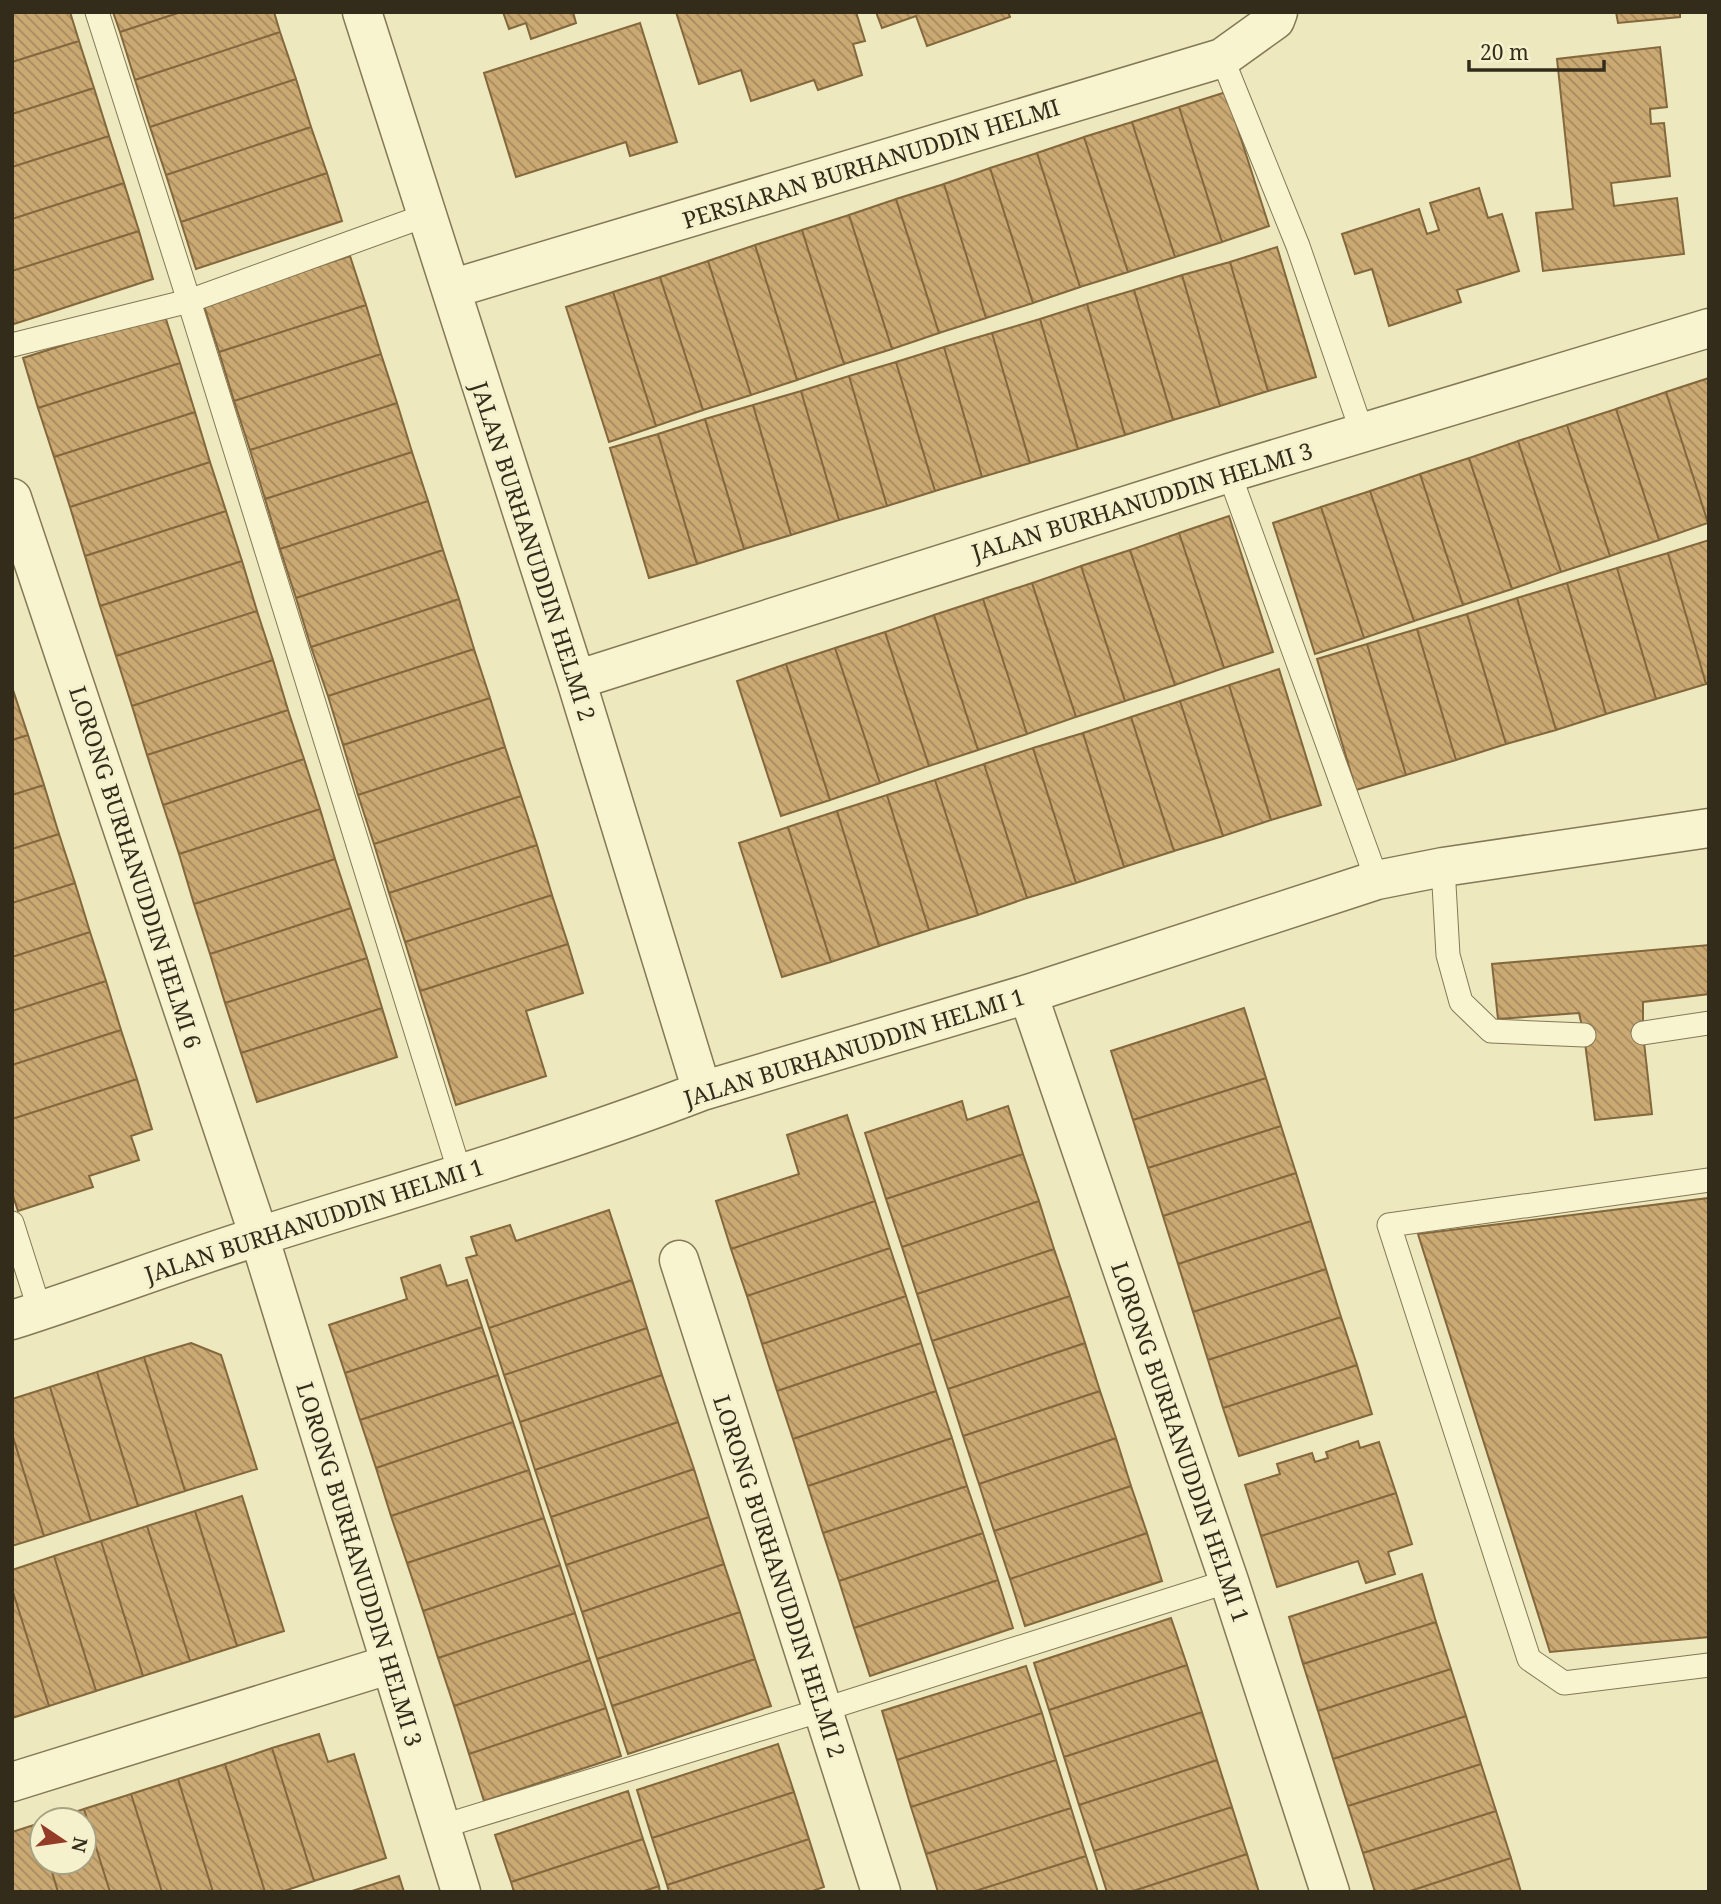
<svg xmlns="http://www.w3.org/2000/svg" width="1721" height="1904" font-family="'Noto Serif',serif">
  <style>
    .building { fill: url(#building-back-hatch); stroke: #83673d; stroke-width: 2 }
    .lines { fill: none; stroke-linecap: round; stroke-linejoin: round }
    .lane-casing { stroke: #847856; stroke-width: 25 }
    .street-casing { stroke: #847856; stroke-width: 41 }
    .lane { stroke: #f8f4d0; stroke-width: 23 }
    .street { stroke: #f8f4d0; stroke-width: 38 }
    .labels { text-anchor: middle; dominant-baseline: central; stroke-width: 6; stroke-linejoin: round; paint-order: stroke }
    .street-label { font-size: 23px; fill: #342c1b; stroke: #f5f1cc }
  </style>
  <defs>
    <pattern id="building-back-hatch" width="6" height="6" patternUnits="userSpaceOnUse" patternTransform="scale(1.75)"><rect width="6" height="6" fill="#cba973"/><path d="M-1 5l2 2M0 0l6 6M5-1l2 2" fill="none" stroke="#a68a5e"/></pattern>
  </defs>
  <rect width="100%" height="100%" fill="#ede8bd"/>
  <!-- building -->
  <path class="building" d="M12,12h58l9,29 -67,21z
    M113,12h68l-61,20z
    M181,12h93l6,20 -145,48 -15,-48z
    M503,12h70l3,11 -45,16 -5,-16 -17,6z
    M676,12h180l9,29 -12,3 9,31 -44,15 -4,-10 -63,21 -10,-31 -42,14z
    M876,12h132l2,5 -83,29 -11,-30 -34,12z
    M1616,12h64v5l-62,6z
    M640,23l37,119 -47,14 -4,-14 -110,35 -32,-104z
    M280,32l16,47 -146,48 -15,-47z
    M79,41l15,47 -82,26v-52z
    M1660,47l7,60 -17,2 1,15 13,-1 6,53 -59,7 3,23 63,-8 7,56 -141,17 -7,-58 37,-4 -16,-150z
    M296,79l15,48 -145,48 -16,-48z
    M94,88l15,48 -97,31v-53z
    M1226,92l43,134 -47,16 -43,-135z
    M1179,107l43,135 -47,15 -43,-135z
    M1132,122l43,135 -47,15 -44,-135z
    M311,127l16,46 -146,49 -15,-47z
    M109,136l15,47 -112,36v-52z
    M1084,137l44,135 -48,15 -43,-134z
    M1037,153l43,134 -47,16 -43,-135z
    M990,168l43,135 -47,15 -42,-134z
    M327,173l15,48 -146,48 -15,-47z
    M124,183l15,48 -127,40v-52z
    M944,184l42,134 -47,15 -43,-134z
    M1479,188l9,30 14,-4 17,57 -62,19 4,12 -72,24 -17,-57 -17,5 -13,-40 77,-25 8,25 12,-4 -9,-27z
    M896,199l43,134 -47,16 -43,-134z
    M849,215l43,134 -48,15 -42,-134z
    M802,230l42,134 -47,16 -42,-135z
    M139,231l14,48 -139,45 -2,-6v-47z
    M755,245l42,135 -46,15 -43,-134z
    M1277,247l39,130 -48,14 -38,-129z
    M350,256l16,49 -147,47 -16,-49z
    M708,261l43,134 -48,15 -43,-133z
    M1230,262l38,129 -48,15 -38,-131z
    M1182,275l38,131 -47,14 -39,-130z
    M660,277l43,133 -47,16 -43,-134z
    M1134,290l39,130 -48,15 -38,-131z
    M613,292l43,134 -47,16 -43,-135z
    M1087,304l38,131 -47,14 -38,-130z
    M366,305l15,49 -147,47 -15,-49z
    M164,313l16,50 -142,45 -15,-50z
    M1040,319l38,130 -48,14 -38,-130z
    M992,333l38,130 -48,14 -38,-130z
    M944,347l38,130 -47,14 -39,-129z
    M381,354l16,49 -147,47 -16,-49z
    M896,362l39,129 -48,15 -38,-130z
    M180,363l15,49 -141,45 -16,-49z
    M849,376l38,130 -48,14 -38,-129z
    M1709,378v145h-1l-42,-131z
    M801,391l38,129 -48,15 -38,-130z
    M1666,392l42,131 -49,17 -43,-131z
    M397,403l15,49 -147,47 -15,-49z
    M753,405l38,130 -47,14 -39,-130z
    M1616,409l43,131 -49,16 -43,-131z
    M195,412l15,50 -140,45 -16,-50z
    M705,419l39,130 -47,15 -39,-130z
    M1567,425l43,131 -49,16 -43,-131z
    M658,434l39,130 -48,14 -39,-130z
    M1518,441l43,131 -49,17 -43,-131z
    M412,452l16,49 -148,48 -15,-50z
    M1469,458l43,131 -49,16 -43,-131z
    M210,462l16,49 -141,45 -15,-49z
    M1420,474l43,131 -49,16 -44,-130z
    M1370,491l44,130 -50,17 -43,-131z
    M428,501l15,49 -147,48 -16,-49z
    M1321,507l43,131 -49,16 -42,-131z
    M226,511l16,50 -142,45 -15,-50z
    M1229,516l44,136 -49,16 -45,-135z
    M1179,533l45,135 -49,17 -45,-135z
    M1709,540v143l-3,1 -38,-131z
    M443,550l16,49 -148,48 -15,-49z
    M1130,550l45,135 -50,16 -44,-135z
    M1668,553l38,131 -50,15 -39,-131z
    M242,561l15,50 -141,45 -16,-50z
    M1081,566l44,135 -49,16 -44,-134z
    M1617,568l39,131 -50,15 -39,-131z
    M1032,583l44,134 -49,17 -44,-135z
    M1567,583l39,131 -50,16 -39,-132z
    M1517,598l39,132 -50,14 -39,-130z
    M459,599l15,50 -146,47 -17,-49z
    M983,599l44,135 -49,16 -44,-135z
    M257,611l16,49 -141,46 -16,-50z
    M1467,614l39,130 -50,16 -39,-131z
    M934,615l44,135 -49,16 -44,-134z
    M1417,629l39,131 -50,15 -39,-131z
    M885,632l44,134 -49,17 -45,-135z
    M1367,644l39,131 -50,15 -39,-131z
    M835,648l45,135 -50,17 -44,-136z
    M474,649l16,49 -147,47 -15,-49z
    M273,660l15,50 -141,45 -15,-49z
    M786,664l44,136 -49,16 -44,-135z
    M1279,669l42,136 -50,15 -42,-135z
    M1229,685l42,135 -48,16 -43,-135z
    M12,687l16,48 -16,5z
    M490,698l15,49 -147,48 -15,-50z
    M1180,701l43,135 -49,15 -43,-134z
    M288,710l16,49 -141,46 -16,-50z
    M1131,717l43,134 -50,16 -41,-134z
    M1083,733l41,134 -48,16 -43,-135z
    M28,735l16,50 -32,10v-55z
    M505,747l16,49 -147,48 -16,-49z
    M1033,748l43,135 -49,15 -43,-134z
    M304,759l16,50 -141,45 -16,-49z
    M984,764l43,134 -49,17 -43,-135z
    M935,780l43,135 -49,15 -42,-135z
    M44,785l15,49 -47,15v-54z
    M887,795l42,135 -50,16 -42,-135z
    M521,796l16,49 -148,48 -15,-49z
    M320,809l15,50 -141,45 -15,-50z
    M837,811l42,135 -48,16 -43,-135z
    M788,827l43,135 -49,15 -43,-134z
    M59,834l16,49 -63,20v-54z
    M537,845l15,50 -147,47 -16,-49z
    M335,859l16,49 -141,46 -16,-50z
    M75,883l15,49 -78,25v-54z
    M552,895l16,49 -148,47 -15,-49z
    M351,908l16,50 -142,45 -15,-49z
    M90,932l16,49 -94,30v-54z
    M568,944l15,49 -57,18 20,65 -90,29 -36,-114z
    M1709,945v49l-66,8v31l9,81 -57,6 -11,-85 -5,-22 -81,6 -6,-55z
    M367,958l15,50 -141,45 -16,-50z
    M106,981l15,49 -109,35v-54z
    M382,1008l15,49 -140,45 -16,-49z
    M1244,1008l22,70 -133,42 -22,-69z
    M121,1030l16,49 -125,40v-54z
    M1266,1078l15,48 -133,42 -15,-48z
    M137,1079l15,50 -21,7 8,24 -50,16 4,11 -75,24 -6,-18v-74z
    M962,1101l5,19 41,-14 15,48 -137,45 -21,-66z
    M847,1115l28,86 -144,48 -15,-48 83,-27 -12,-39z
    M1281,1126l15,47 -133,43 -15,-48z
    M1023,1154l16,47 -137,46 -16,-48z
    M1296,1173l15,48 -133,43 -15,-48z
    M1709,1198v439l-159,15 -132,-418z
    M875,1201l15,47 -143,48 -16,-47z
    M1039,1201l15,48 -137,45 -15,-47z
    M609,1210l23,70 -143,48 -23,-70 11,-3 -6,-18 39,-12 6,16z
    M1311,1221l15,48 -133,43 -15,-48z
    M890,1248l16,48 -144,48 -15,-48z
    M1054,1249l16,47 -138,45 -15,-47z
    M440,1265l7,21 20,-6 15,47 -137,46 -16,-48 78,-26 -6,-21z
    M1326,1269l15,48 -133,43 -15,-48z
    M632,1280l15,48 -143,47 -15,-47z
    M906,1296l15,47 -144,48 -15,-47z
    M1070,1296l15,47 -137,46 -16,-48z
    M1341,1317l16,48 -134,43 -15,-48z
    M482,1327l16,48 -138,45 -15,-47z
    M647,1328l15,47 -142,47 -16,-47z
    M191,1343l30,12 36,114 -72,22 -41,-134z
    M921,1343l15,48 -143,48 -16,-48z
    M1085,1343l15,48 -137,45 -15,-47z
    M144,1357l41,134 -47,15 -41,-134z
    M1357,1365l15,49 -133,42 -16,-48z
    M97,1372l41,134 -47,15 -41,-134z
    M498,1375l15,47 -137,46 -16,-48z
    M662,1375l16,47 -143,48 -15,-48z
    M50,1387l41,134 -47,15 -32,-102v-35z
    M936,1391l16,47 -144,48 -15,-47z
    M1100,1391l16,47 -137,46 -16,-48z
    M513,1422l16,48 -138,46 -15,-48z
    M678,1422l16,47 -143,48 -16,-47z
    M12,1434l32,102 -32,10z
    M952,1438l15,48 -144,47 -15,-47z
    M1116,1438l15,48 -137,45 -15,-47z
    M1358,1441l2,7 19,-6 17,51 -135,43 -16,-51 35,-11 -3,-10 35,-11 3,9 13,-4 -2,-6z
    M694,1469l15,48 -143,48 -15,-48z
    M529,1470l15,48 -137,45 -16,-47z
    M967,1486l16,47 -144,48 -16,-48z
    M1131,1486l16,47 -137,46 -16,-48z
    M1396,1493l16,51 -24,8 7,22 -29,9 -8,-22 -81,26 -16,-51z
    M242,1496l42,135 -47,15 -42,-135z
    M195,1511l42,135 -47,15 -43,-135z
    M709,1517l15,47 -142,48 -16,-47z
    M544,1518l16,47 -137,46 -16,-48z
    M147,1526l43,135 -47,15 -42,-135z
    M983,1533l15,47 -144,48 -15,-47z
    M1147,1533l15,48 -137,45 -15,-47z
    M101,1541l42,135 -47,15 -42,-135z
    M54,1556l42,135 -47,15 -37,-117v-19z
    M724,1564l16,48 -143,47 -15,-47z
    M560,1565l15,48 -137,45 -15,-47z
    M1422,1574l14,48 -133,42 -14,-47z
    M998,1580l15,48 -143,48 -16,-48z
    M12,1589l37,117 -37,12z
    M740,1612l15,47 -143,47 -15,-47z
    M575,1613l15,47 -136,46 -16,-48z
    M1171,1618l16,47 -138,45 -15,-47z
    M1436,1622l15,47 -133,42 -15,-47z
    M755,1659l16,47 -143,48 -16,-48z
    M590,1660l16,48 -137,46 -15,-48z
    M1187,1665l15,47 -138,45 -15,-47z
    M1026,1666l16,47 -145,47 -15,-49z
    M1451,1669l15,47 -133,43 -15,-48z
    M606,1708l15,48 -137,45 -15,-47z
    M1202,1712l15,48 -138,45 -15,-48z
    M1042,1713l14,47 -145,47 -14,-47z
    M1466,1716l15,48 -133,42 -15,-47z
    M319,1734l9,28 26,-8 32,104 -72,23 -42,-133z
    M778,1744l16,48 -142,46 -15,-48z
    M272,1748l42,133 -33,11h-16l-40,-128z
    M1056,1760l15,48 -145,46 -15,-47z
    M1217,1760l15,47 -138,44 -15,-46z
    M225,1764l40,128h-52l-35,-113z
    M1481,1764l15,47 -133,42 -15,-47z
    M178,1779l35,113h-51l-31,-98z
    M628,1791l15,48 -132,43 -16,-47z
    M794,1792l15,47 -142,46 -15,-47z
    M131,1794l31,98h-52l-26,-83z
    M1232,1807l15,47 -117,38h-23l-13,-41z
    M1071,1808l15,48 -114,36h-34l-12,-38z
    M84,1809l26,83h-52l-9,-30h35v-42h-35z
    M1496,1811l15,47 -104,34h-32l-12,-39z
    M42,1822v19l-5,-17z
    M37,1824l5,17v21h7l9,30h-46v-60z
    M643,1839l16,47 -18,6h-127l-3,-10z
    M809,1839l15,48 -14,5h-141l-2,-7z
    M1247,1854l12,38h-129z
    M1086,1856l12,36h-126z
    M1511,1858l10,34h-114z
    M399,1876l5,16h-55z
    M659,1886l1,6h-19z"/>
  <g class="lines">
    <defs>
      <path id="lane" d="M97,12l92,289 271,872
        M1222,58l76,188 64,186
        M12,345l177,-44 238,-86
        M1229,473l148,407
        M1443,867l5,88 13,47 30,29 93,4
        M1643,1033l66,-10
        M1709,1180l-320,45 140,434 35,24 145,-18
        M12,1223l28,88
        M440,1827l382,-117 407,-129"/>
      <path id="street" d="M362,12l214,668 126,411
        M451,289l771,-231 53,-38 3,-8
        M12,498l247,738 202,656
        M576,680l653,-207 480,-145
        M1028,994l201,587 101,311
        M679,1260l202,632
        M12,1320c85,-27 167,-59 251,-85 146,-46 296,-89 439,-144l326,-97 349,-114 66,-13 266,-39
        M12,1782l379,-118"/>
    </defs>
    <!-- lane casing -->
    <use href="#lane" class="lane-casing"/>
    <!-- street casing -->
    <use href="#street" class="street-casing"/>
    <!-- lane -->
    <use href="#lane" class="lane"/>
    <!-- street -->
    <use href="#street" class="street"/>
  </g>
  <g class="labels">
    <!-- street labels -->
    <g class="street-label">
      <text transform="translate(871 163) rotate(-17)">PERSIARAN BURHANUDDIN HELMI</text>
      <text transform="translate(1142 501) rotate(-17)">JALAN BURHANUDDIN HELMI 3</text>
      <text transform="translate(534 551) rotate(72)">JALAN BURHANUDDIN HELMI 2</text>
      <text transform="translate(136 867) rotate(72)">LORONG BURHANUDDIN HELMI 6</text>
      <text transform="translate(854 1047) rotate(-17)">JALAN BURHANUDDIN HELMI 1</text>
      <text transform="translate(314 1220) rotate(-18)">JALAN BURHANUDDIN HELMI 1</text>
      <text transform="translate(1181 1442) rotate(71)">LORONG BURHANUDDIN HELMI 1</text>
      <text transform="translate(360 1564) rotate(73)">LORONG BURHANUDDIN HELMI 3</text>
      <text transform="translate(780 1576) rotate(72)">LORONG BURHANUDDIN HELMI 2</text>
    </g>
  </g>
  <!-- border -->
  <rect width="1721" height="1904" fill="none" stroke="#342c1b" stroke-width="28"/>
  <!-- north arrow -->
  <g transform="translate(63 1841) rotate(103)"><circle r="33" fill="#f5f1cc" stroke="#a8a285" stroke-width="2"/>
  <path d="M0-5L12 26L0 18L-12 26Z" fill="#933c27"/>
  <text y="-10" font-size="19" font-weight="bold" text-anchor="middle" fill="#342c1b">N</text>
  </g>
  <!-- scale -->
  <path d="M1469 60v10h135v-10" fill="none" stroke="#342c1b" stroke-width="3.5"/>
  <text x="1480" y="60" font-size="21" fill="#342c1b" stroke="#f5f1cc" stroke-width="5" paint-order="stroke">20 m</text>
</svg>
